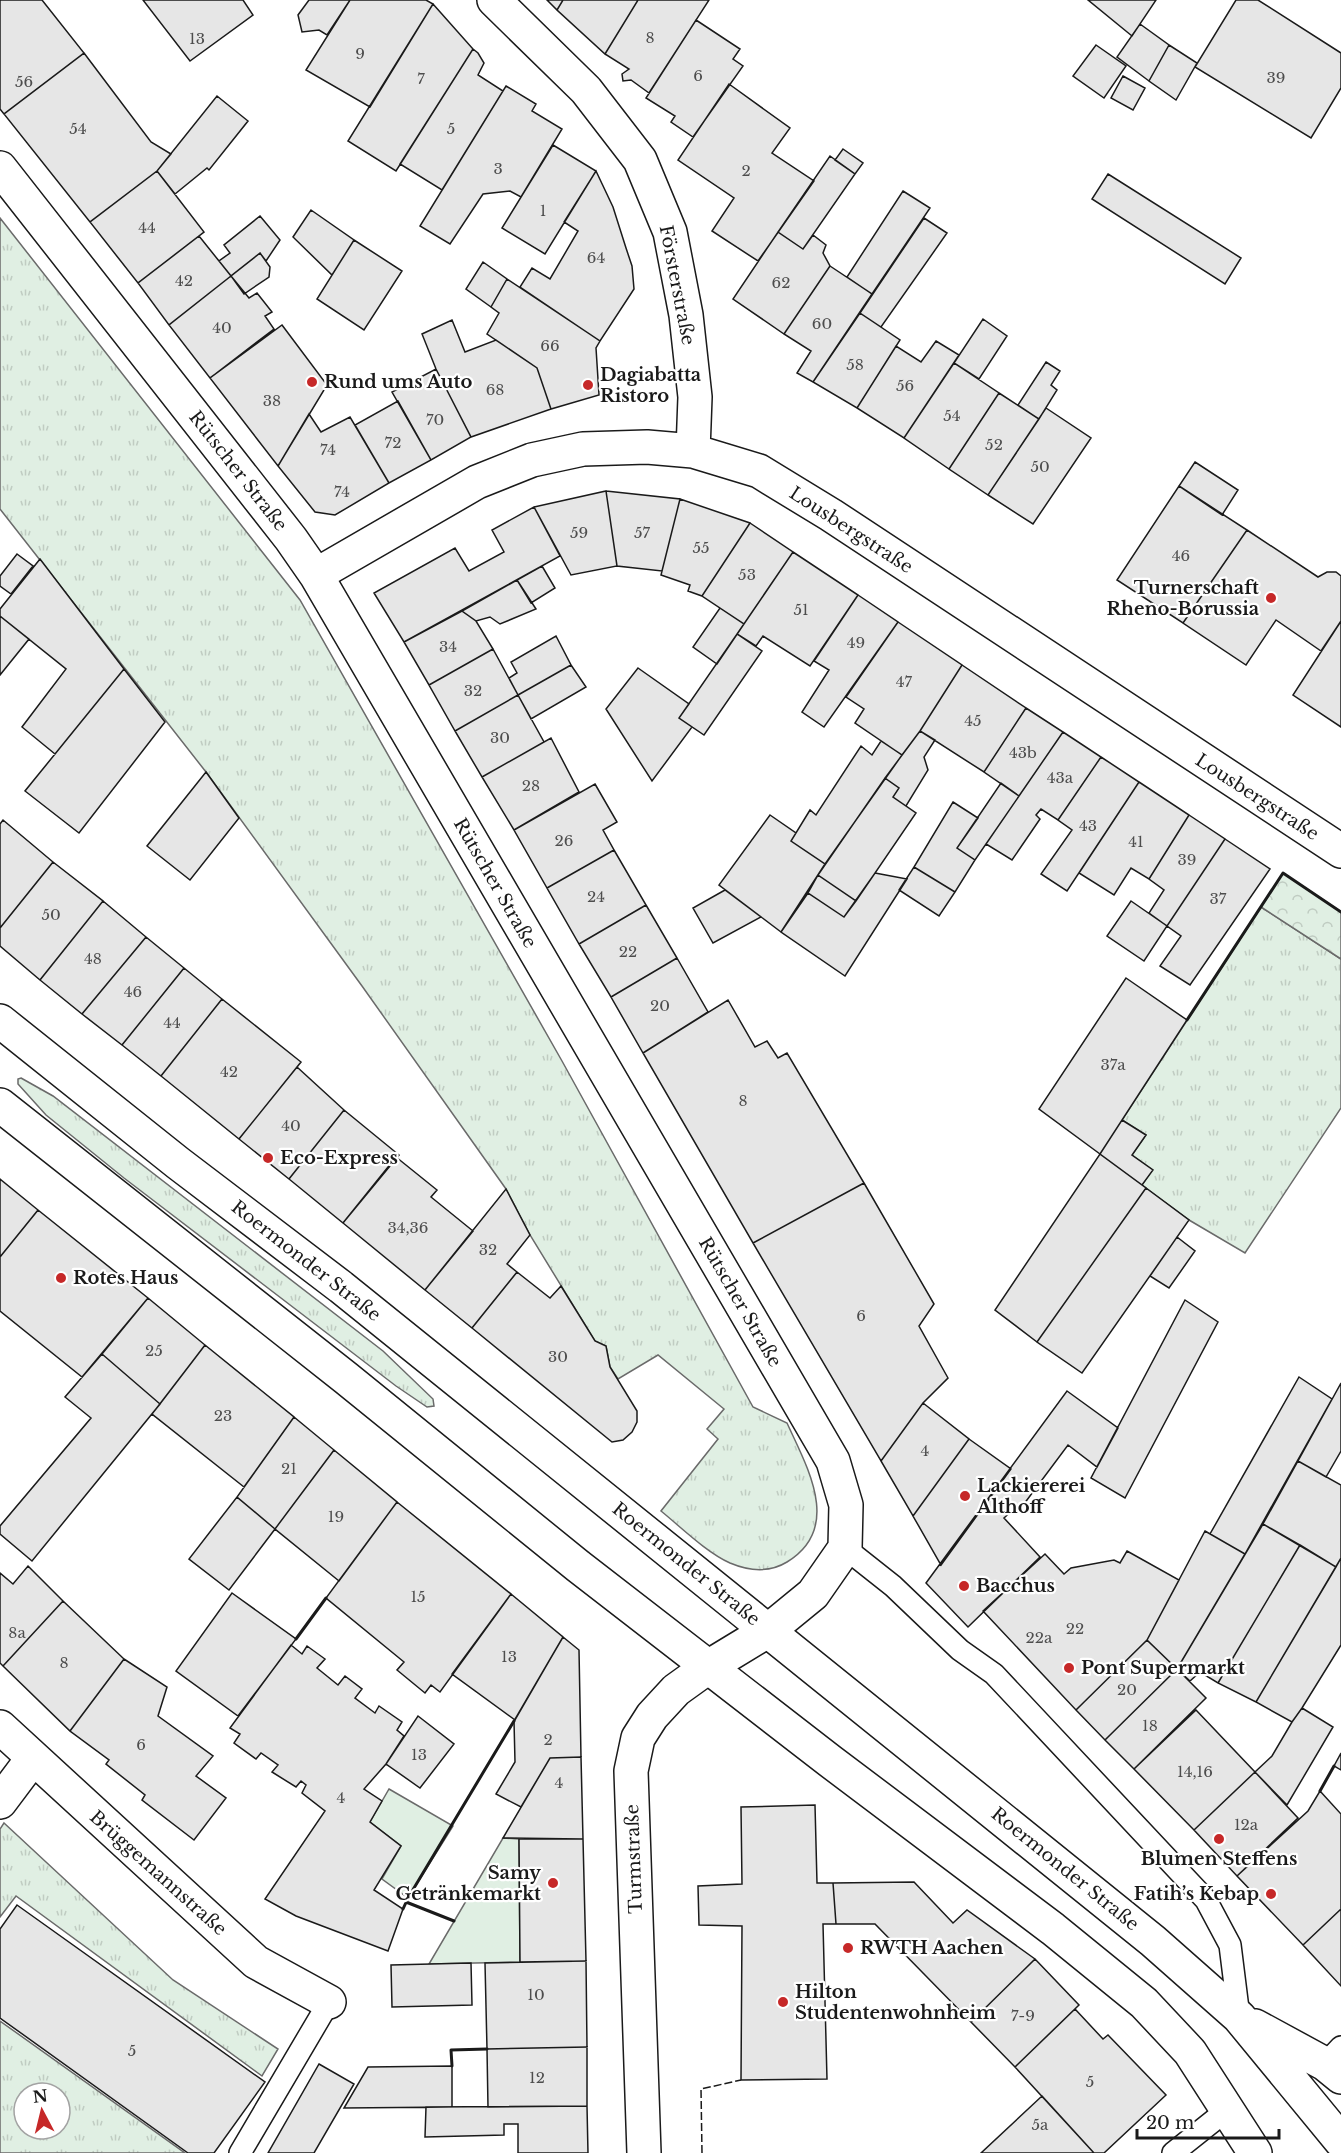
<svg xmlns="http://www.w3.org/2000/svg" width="1341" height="2153" font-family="'Libre Baskerville',serif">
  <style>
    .grass { fill: url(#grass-tufts); stroke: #6a6a6a; stroke-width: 1.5; fill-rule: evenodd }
    .forest { fill: url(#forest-crowns); stroke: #6a6a6a; stroke-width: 1.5 }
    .garden { fill: #e0efe3; stroke: #6a6a6a; stroke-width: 1.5 }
    .building { fill: #e6e6e6; stroke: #1a1a1a; stroke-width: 1.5 }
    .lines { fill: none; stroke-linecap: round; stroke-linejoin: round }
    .lane-casing { stroke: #1a1a1a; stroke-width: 24 }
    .street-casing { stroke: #1a1a1a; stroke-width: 36 }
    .primary-casing { stroke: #1a1a1a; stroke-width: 36 }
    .lane { stroke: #fff; stroke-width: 21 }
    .street { stroke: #fff; stroke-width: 33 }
    .primary { stroke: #fff; stroke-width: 33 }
    .fence { stroke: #1a1a1a; stroke-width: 1.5; stroke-dasharray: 8 3; stroke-linecap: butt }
    .wall { stroke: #1a1a1a; stroke-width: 3 }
    .poi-dot { fill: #c62828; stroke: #fff; stroke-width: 2 }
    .labels { text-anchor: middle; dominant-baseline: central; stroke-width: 4.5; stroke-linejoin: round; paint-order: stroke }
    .number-label { font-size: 15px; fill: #4d4d4d }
    .street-label { font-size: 18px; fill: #1a1a1a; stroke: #fff }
    .poi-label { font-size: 18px; font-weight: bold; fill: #1a1a1a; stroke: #fff; text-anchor: start }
  </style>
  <defs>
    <pattern id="grass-tufts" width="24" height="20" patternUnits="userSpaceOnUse" patternTransform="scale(1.5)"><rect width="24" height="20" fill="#e0efe3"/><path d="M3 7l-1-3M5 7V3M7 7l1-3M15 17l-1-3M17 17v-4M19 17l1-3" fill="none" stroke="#c0ccc2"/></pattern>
    <pattern id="forest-crowns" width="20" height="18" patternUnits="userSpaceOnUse" patternTransform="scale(1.5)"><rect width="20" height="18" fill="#e0efe3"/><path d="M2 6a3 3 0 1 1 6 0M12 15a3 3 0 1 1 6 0" fill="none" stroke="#c0ccc2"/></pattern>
  </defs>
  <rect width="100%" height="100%" fill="#fff"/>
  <!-- grass -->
  <path class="grass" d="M0,218l300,382 262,461 191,346 34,16c20,44 56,105 0,139 -18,11 -38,9 -57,1 -24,-11 -48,-35 -69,-52l57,-72 -11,-10 17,-20 -66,-54 -40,24 -8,-12 -4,-21 -11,-5 -65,-106 -24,-46 -144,-203 -156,-214 -206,-263z
    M1261,907l80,52v149l-96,145 -56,-33 -47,-35 10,-15 -20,-15 14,-20 -24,-15z
    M21,1078l32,18 330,255 50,48 1,7 -7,1 -31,-21 -272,-208 -78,-63 -28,-31v-5z
    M4,1823l169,157 105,69 -16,27 -246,-180 -16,21v-88z
    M0,2021l185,132h-185zM24,2093h36v36h-36z"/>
  <!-- forest -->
  <path class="forest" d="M1283,873l58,39v47l-80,-52z"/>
  <!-- garden -->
  <path class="garden" d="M389,1789l64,37 -45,72 -26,-19 19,-33 -31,-24z
    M503,1838l16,1 1,123 -91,2z"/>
  <!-- building -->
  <path class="building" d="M0,0h42l42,53 -80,61 -4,-5z
    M143,0h100l10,15 -63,46z
    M309,0h41l-23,35 -8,-5 -17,2 -4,-17z
    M350,0h76l7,4 -63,103 -64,-37z
    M547,0h16l-6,10z
    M563,0h75l-33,54 -48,-44z
    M638,0h71l-60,93 -18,-13 -8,1 -1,-7 7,-5 -24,-15z
    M1088,0h68l-24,36z
    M1236,0h22l83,53v35l-30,50 -116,-71z
    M433,4l40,45 -77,122 -48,-30z
    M696,20l44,29 -7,10 10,7 -50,71 -22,-15 4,-6 -29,-18z
    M1140,24l29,21 -20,36 -32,-24z
    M1096,45l30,21 -22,32 -31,-22z
    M1169,45l28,18 -21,37 -27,-19z
    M473,49l5,4 6,10 -6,12 25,16 -61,99 -42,-26z
    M84,53l67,89 20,12 -14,17 -67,51 -86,-108z
    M1123,76l22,12 -12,22 -22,-12z
    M729,84l61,44 -18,25 42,28 -56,80 -46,-30 22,-33 -56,-38z
    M506,86l30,18 -4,7 30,18 -41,68 -11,-6 -27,3 -33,50 -30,-18z
    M217,96l31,25 -39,49 -2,-2 -32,26 -18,-23z
    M553,145l43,26 -51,83 -43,-26z
    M843,149l20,14 -8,11 -20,-14z
    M830,156l25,18 -52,75 -25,-17z
    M157,171l47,61 -66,51 -48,-61z
    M596,171l17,36 13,41 6,18 2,23 -34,52 -80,-54 12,-19 18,11 28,-48 -14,-9z
    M1108,174l133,84 -16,26 -133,-85z
    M903,191l27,17 -58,86 -25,-17z
    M311,210l43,30 -22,35 -39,-38z
    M260,216l20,24 -14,21 -6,-8 -29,23 -12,-15 11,-8 -6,-8z
    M924,218l23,15 -66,94 -21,-14z
    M778,232l25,17 10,-14 13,10 -3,8 7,13 -46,68 -51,-35z
    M199,236l32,40 -62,49 -31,-42z
    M354,240l48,31 -38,59 -47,-31z
    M260,253l10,14 -1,10 -25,17 -13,-18z
    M483,262l24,17 -16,28 -25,-18z
    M830,266l42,28 -59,88 -16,-9 14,-22 -27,-17z
    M231,276l18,22 8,-5 15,19 -7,4 9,13 -64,49 -41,-53z
    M507,279l93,62 -4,7 3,47 -48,14 -14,-41 -50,-34 12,-21 -8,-6z
    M860,313l40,27 -43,68 -44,-26z
    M983,319l24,17 -28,43 -25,-16z
    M452,320l13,32 31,-12 41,28 14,41 -80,28 -35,-68 -14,-35z
    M282,325l45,60 -49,81 -68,-88z
    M936,341l23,14 -55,83 -47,-30 39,-62 25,16z
    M1046,362l14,9 -9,14 6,5 -18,29 -21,-14z
    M954,363l45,30 -50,76 -45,-31z
    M436,369l35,68 -40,23 -39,-68z
    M999,393l40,26 -51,76 -39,-26z
    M398,401l33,59 -42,23 -34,-58z
    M1046,408l45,30 -58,86 -45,-29z
    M309,414l12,18 29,-15 39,66 -54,32 -20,-3 -37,-46z
    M1195,462l43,28 -16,25 -43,-29z
    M1179,486l68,44 -64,93 -66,-43z
    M606,491l11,75 -46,9 -37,-68z
    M606,491l74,8 -18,72 -45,-5z
    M680,499l70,24 -48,73 -14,-5 2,-6 -29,-10z
    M534,507l26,49 -156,86 -30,-49 81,-45 14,23 35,-19 -12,-22z
    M750,523l43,29 -49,72 -42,-28z
    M1247,530l71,47 9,-5h9l5,4v45l-20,30 -45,-31 -30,45 -63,-42z
    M793,552l65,43 -48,71 -47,-30 -7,10 -19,-12z
    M17,554l16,12 -22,28 -11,-8v-10z
    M40,559l84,110 -69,85 -33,-27 44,-58 -66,-53v-7z
    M542,566l13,22 -24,15 -14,-23z
    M517,580l19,29 -36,15 -10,-7 -14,4 -14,-10z
    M858,595l40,27 -74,105 -22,-15 27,-42 -15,-9z
    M720,608l24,16 -27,40 -24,-17z
    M462,611l14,10 17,28 -64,36 -25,-43z
    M0,616l29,23 -29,36z
    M1341,621v106l-48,-32z
    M898,622l64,43 -42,66 -18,24 -47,-32 9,-14 -18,-12z
    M737,634l25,17 -58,84 -25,-17z
    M556,636l15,29 -53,30 -9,-17 8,-5 -6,-11z
    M493,649l25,46 -63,36 -26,-46z
    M571,665l15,22 -55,32 -13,-24z
    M962,665l64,43 -42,64 -64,-41z
    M638,668l51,36 -10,14 13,9 -40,54 -46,-72z
    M124,669l41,53 -86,111 -54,-42z
    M518,695l26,47 -62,35 -27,-46z
    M1026,708l37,24 -44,64 -35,-24z
    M920,731l15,9 -11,17 4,13 -22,36 -13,-9 6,-9 -14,-10z
    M1063,732l38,25 -43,63 -17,-11 -5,6 4,4 -28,41 -26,-16z
    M551,738l28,54 -65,38 -32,-53z
    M881,741l21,14 -77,109 -34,-23 19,-31 6,5 45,-69 11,9z
    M1101,757l38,25 -72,109 -26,-17 31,-44 -14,-10z
    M206,772l33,46 -49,62 -43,-34z
    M885,778l14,10 -6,9 23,16 -60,88 -38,-26z
    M1139,782l50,33 -40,64 -18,-11 -17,27 -35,-22z
    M1001,783l18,13 -44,64 -18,-12z
    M595,784l22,38 -14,8 11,20 -67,38 -33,-58z
    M953,802l25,16 -21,30 18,12 -20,32 -41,-25z
    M770,815l26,18 -5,8 34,23 -44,68 -62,-47z
    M1189,815l36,24 -58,87 -18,-13 15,-23 -15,-11z
    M3,820l50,42 -53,66v-104z
    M1225,839l45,30 -80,116 -30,-19 21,-30 -14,-10z
    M614,850l32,55 -67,39 -32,-56z
    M53,862l50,39 -63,79 -40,-34v-18z
    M914,867l41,25 -16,24 -40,-26z
    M875,873l32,6 -62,97 -64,-44 27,-39 36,24z
    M818,875l38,26 -12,16 -36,-24z
    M725,890l36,27 -48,26 -20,-35z
    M103,901l43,36 -64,77 -42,-34z
    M1131,901l36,25 -23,35 -37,-25z
    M646,905l31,53 -66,39 -32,-53z
    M146,937l38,31 -62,77 -40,-31z
    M677,958l31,54 -65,41 -32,-56z
    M184,968l38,31 -61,77 -39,-31z
    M1126,978l61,42 -87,134 -61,-45z
    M222,999l79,63 -62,77 -78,-63z
    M728,1000l27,47 12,-6 11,17 9,-5 77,130 -111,60 -110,-190z
    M297,1067l47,43 -55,69 -50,-40z
    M344,1110l55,45 -56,68 -54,-44z
    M1122,1120l24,15 -14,20 21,15 -11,15 -42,-31z
    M1100,1154l46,34 -109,154 -42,-32z
    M396,1157l41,33 -6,7 42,34 -48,59 -82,-67z
    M0,1179l38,31 -38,47z
    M864,1183l70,121 -15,22 29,52 -25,25 -42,58 -128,-218z
    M1146,1188l43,32 -107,153 -45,-31z
    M506,1189l24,46 -23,29 10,8 -45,56 -47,-38z
    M38,1210l110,88 -66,79 -82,-66v-54z
    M1177,1237l18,14 -26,37 -19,-12z
    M517,1272l33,26 11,-12 34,55 11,5 4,21 27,44v11l-5,10 -9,8 -11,2 -140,-114z
    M148,1298l57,47 -45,59 -58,-50z
    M1185,1300l33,22 -93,176 -34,-20z
    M205,1345l89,72 -50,70 -92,-73z
    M102,1354l58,50 -128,157 -32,-27v-8l91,-108 -26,-21z
    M1299,1377l33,22 -87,155 -35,-20z
    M1341,1383v68l-15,26 -28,-16z
    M1067,1391l51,37 -21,39 -29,-22 -47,63 -4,-2 -13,12 36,39 -72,70 -42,-44z
    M923,1403l46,36 -56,77 -32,-55z
    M294,1417l40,33 -59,79 -38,-32z
    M969,1439l42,30 -70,96 -28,-49z
    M334,1450l63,52 -58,79 -64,-52z
    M1298,1461l43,24v73l-5,9 -73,-43z
    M237,1497l38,32 -46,61 -40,-31z
    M397,1502l114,92 -71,98 -9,-7 -6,8 -28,-23 7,-8 -78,-64z
    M1263,1524l37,21 -82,138 -18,-11 -10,9 -13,-12z
    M1205,1531l40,23 -68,115 -30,-29z
    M1300,1545l36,22 -80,135 -38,-19z
    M1127,1551l52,29 -32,60 -71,70 -93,-99 62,-57 19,20 7,-6 43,-8 6,3z
    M1341,1558v87l-39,63 -10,14 -36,-20z
    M28,1566l35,35 -60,65 -3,-3v-90l13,11z
    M232,1593l64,46 -58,77 -62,-45z
    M511,1594l52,43 -48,83 -63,-46z
    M63,1601l61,58 -54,72 -67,-65z
    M563,1637l16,13 2,107 -31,1 -29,49 -25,-13 19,-32 -1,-41z
    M1147,1640l30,29 -72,71 -29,-30z
    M291,1645l11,9 5,-8 18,13 -8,9 21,17 7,-9 17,13 -7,9 20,15 4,-7 23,16 -5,8 7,6 -18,28 -22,25 18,12 -12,21 31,24 -27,44 29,19 -15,42 -92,-35 -31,-17 60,-88 -23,-18 4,-8 -5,-4 -5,6 -24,-15 6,-7 -17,-12 -5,6 -22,-16 6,-9 -10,-6z
    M124,1659l43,28 -9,29 55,40 -17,20 30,22 -32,42 -52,-40 3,-5 -39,-31 3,-4 -39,-29z
    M1177,1669l29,29 -72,71 -29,-29z
    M1302,1708l31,19 -46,78 -32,-33 17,-16 20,-34z
    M1196,1710l59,62 -61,58 -60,-61z
    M418,1716l36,28 -34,44 -34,-24z
    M1341,1753v17l-7,-4z
    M581,1757l2,82 -80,-1 47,-80z
    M1255,1772l43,46 -61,58 -43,-46z
    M1320,1791l21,23v95l-38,36 -66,-69 71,-65z
    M815,1805l2,78h16l3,41h-13l4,155 -86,1 1,-154 -43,-1 -1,-39 44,-2 -1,-77z
    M519,1839h64l3,122 -66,1z
    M914,1882l39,41 14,-13 68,49 -64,63 -96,-98h-39l-3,-41z
    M17,1905l248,177 -51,71h-26l-188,-135v-89z
    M1341,1909v77l-38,-41z
    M1035,1959l44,46 -64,62 -44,-45z
    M586,1961l1,86 -100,2 -2,-86z
    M471,1963l1,42 -80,2 -1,-42z
    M1075,2009l28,30 5,-4 58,60 -62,58h-10l-79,-86z
    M587,2047v59l-99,1 -1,-58z
    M319,2064l35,20 -40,69h-46z
    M452,2066v41l-108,1 24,-41z
    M1042,2096l52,57h-113z
    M587,2106l1,47h-70v-29h-14v11l-79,2 1,-30z"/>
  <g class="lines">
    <defs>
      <path id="lane" d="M845,1548l48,38 67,64 34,24 212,226 24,45 9,72
        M1325,2064l16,-17
        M240,2153l89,-151
        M1173,2153l54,-43"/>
      <path id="street" d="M494,0l92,90 54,70 30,72 16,83 9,82 -2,54
        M0,168l291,371 25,36 517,886 13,44 -1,43 -32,46 -44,36 -61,37 -32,23 -24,26 -14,22 -7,33 13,382
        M316,575l161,-93 55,-22 51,-11 64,-2 46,4 66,20 72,44 510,336
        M0,1727l256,235 73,40
        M0,1802l33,-44"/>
      <path id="primary" d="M0,1021l178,142 163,124 812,654 86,76 102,124
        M0,1105l346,273 232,188 252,195 223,168 91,74 46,49 65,101
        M1255,2026l70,38 16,13"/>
    </defs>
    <!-- lane casing -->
    <use href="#lane" class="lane-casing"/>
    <!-- street casing -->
    <use href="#street" class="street-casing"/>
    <!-- primary casing -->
    <use href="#primary" class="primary-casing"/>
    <!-- lane -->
    <use href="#lane" class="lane"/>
    <!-- street -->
    <use href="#street" class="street"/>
    <!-- primary -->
    <use href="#primary" class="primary"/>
    <!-- fence -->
    <path class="fence" d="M702,2153l-1,-64 40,-9"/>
    <!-- wall -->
    <path class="wall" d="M1187,1020l96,-147 58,39
      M296,1639l30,-41
      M1320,1791l14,-25
      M406,1902l48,19
      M403,1909l5,-11 106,-177
      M452,2066l-1,-16 36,-1"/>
  </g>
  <!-- markers -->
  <g class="poi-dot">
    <circle cx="312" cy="382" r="6"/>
    <circle cx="588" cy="385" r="6"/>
    <circle cx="1271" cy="598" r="6"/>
    <circle cx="268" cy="1158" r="6"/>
    <circle cx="61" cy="1278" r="6"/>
    <circle cx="965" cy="1496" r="6"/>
    <circle cx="964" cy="1586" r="6"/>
    <circle cx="1069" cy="1668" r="6"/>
    <circle cx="1219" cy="1839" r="6"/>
    <circle cx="553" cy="1883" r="6"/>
    <circle cx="1271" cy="1894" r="6"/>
    <circle cx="848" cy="1948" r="6"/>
    <circle cx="783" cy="2002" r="6"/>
  </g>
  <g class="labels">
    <!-- number labels -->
    <g class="number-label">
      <text x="650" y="37">8</text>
      <text x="197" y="38">13</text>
      <text x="360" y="53">9</text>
      <text x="698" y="75">6</text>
      <text x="1276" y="77">39</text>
      <text x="421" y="78">7</text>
      <text x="24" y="81">56</text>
      <text x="78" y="128">54</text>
      <text x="451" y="128">5</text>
      <text x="498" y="168">3</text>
      <text x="746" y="170">2</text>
      <text x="543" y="210">1</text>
      <text x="147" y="227">44</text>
      <text x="596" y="257">64</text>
      <text x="184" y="280">42</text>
      <text x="781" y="282">62</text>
      <text x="822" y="323">60</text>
      <text x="222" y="327">40</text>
      <text x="550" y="345">66</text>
      <text x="855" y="364">58</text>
      <text x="905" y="385">56</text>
      <text x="495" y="389">68</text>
      <text x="272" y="400">38</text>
      <text x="952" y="415">54</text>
      <text x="435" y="419">70</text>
      <text x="393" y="442">72</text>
      <text x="994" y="444">52</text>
      <text x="328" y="449">74</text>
      <text x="1040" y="466">50</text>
      <text x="342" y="491">74</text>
      <text x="579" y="532">59</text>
      <text x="642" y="532">57</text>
      <text x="701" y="547">55</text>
      <text x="1181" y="555">46</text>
      <text x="747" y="574">53</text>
      <text x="801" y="609">51</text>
      <text x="856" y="642">49</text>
      <text x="448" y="646">34</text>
      <text x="904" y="681">47</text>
      <text x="473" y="690">32</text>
      <text x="973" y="720">45</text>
      <text x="500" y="737">30</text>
      <text x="1023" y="752">43b</text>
      <text x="1060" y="777">43a</text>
      <text x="531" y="785">28</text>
      <text x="1088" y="825">43</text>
      <text x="564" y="840">26</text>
      <text x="1136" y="841">41</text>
      <text x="1187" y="859">39</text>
      <text x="596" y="896">24</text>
      <text x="1218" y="898">37</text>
      <text x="51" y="914">50</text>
      <text x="628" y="951">22</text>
      <text x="93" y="958">48</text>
      <text x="133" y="991">46</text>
      <text x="660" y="1005">20</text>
      <text x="172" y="1022">44</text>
      <text x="1113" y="1064">37a</text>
      <text x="229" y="1071">42</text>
      <text x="743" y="1100">8</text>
      <text x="291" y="1125">40</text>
      <text x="408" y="1227">34,36</text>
      <text x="488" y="1249">32</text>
      <text x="861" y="1315">6</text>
      <text x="154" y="1350">25</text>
      <text x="558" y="1356">30</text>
      <text x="223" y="1415">23</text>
      <text x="925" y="1450">4</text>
      <text x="289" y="1468">21</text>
      <text x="336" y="1516">19</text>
      <text x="418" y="1596">15</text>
      <text x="1075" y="1628">22</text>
      <text x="17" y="1632">8a</text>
      <text x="1039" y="1637">22a</text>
      <text x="509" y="1656">13</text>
      <text x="64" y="1662">8</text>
      <text x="1127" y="1689">20</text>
      <text x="1150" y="1725">18</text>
      <text x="548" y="1739">2</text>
      <text x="141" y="1744">6</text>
      <text x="419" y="1754">13</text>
      <text x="1195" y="1771">14,16</text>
      <text x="559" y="1782">4</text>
      <text x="341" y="1797">4</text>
      <text x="1246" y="1824">12a</text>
      <text x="536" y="1994">10</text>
      <text x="1023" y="2015">7-9</text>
      <text x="132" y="2050">5</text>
      <text x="537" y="2077">12</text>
      <text x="1090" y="2081">5</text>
      <text x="1040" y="2124">5a</text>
    </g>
    <!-- street labels -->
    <g class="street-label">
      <text transform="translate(677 285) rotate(79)">Försterstraße</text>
      <text transform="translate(238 471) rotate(52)">Rütscher Straße</text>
      <text transform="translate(851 530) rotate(33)">Lousbergstraße</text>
      <text transform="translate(1257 797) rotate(33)">Lousbergstraße</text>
      <text transform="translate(495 883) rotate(60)">Rütscher Straße</text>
      <text transform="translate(306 1261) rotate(38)">Roermonder Straße</text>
      <text transform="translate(740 1302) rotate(60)">Rütscher Straße</text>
      <text transform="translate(686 1564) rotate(39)">Roermonder Straße</text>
      <text transform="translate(634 1859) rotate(-92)">Turmstraße</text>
      <text transform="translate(1065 1869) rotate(39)">Roermonder Straße</text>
      <text transform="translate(158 1873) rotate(42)">Brüggemannstraße</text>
    </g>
    <!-- poi labels -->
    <g class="poi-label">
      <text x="600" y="375">Dagiabatta<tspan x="600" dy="21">Ristoro</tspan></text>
      <text x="324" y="382">Rund ums Auto</text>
      <text x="1259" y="588" text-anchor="end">Turnerschaft<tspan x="1259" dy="21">Rheno-Borussia</tspan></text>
      <text x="280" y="1158">Eco-Express</text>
      <text x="73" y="1278">Rotes Haus</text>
      <text x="977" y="1486">Lackiererei<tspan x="977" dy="21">Althoff</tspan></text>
      <text x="976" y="1586">Bacchus</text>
      <text x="1081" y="1668">Pont Supermarkt</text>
      <text x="1219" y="1859" text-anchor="middle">Blumen Steffens</text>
      <text x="541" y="1873" text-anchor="end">Samy<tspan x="541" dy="21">Getränkemarkt</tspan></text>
      <text x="1259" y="1894" text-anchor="end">Fatih’s Kebap</text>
      <text x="860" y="1948">RWTH Aachen</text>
      <text x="795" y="1992">Hilton<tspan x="795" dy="21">Studentenwohnheim</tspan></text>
    </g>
  </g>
  <!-- north arrow -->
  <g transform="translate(42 2111) rotate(353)"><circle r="28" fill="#ffffff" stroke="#a3a3a3" stroke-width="1.5"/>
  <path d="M0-4.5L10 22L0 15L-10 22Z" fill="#c62828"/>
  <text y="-9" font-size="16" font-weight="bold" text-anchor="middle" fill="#1a1a1a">N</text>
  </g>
  <!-- scale -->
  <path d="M1137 2129v9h142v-9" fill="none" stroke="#1a1a1a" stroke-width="3"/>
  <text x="1146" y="2129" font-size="18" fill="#1a1a1a" stroke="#ffffff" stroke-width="4.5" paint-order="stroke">20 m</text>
</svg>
